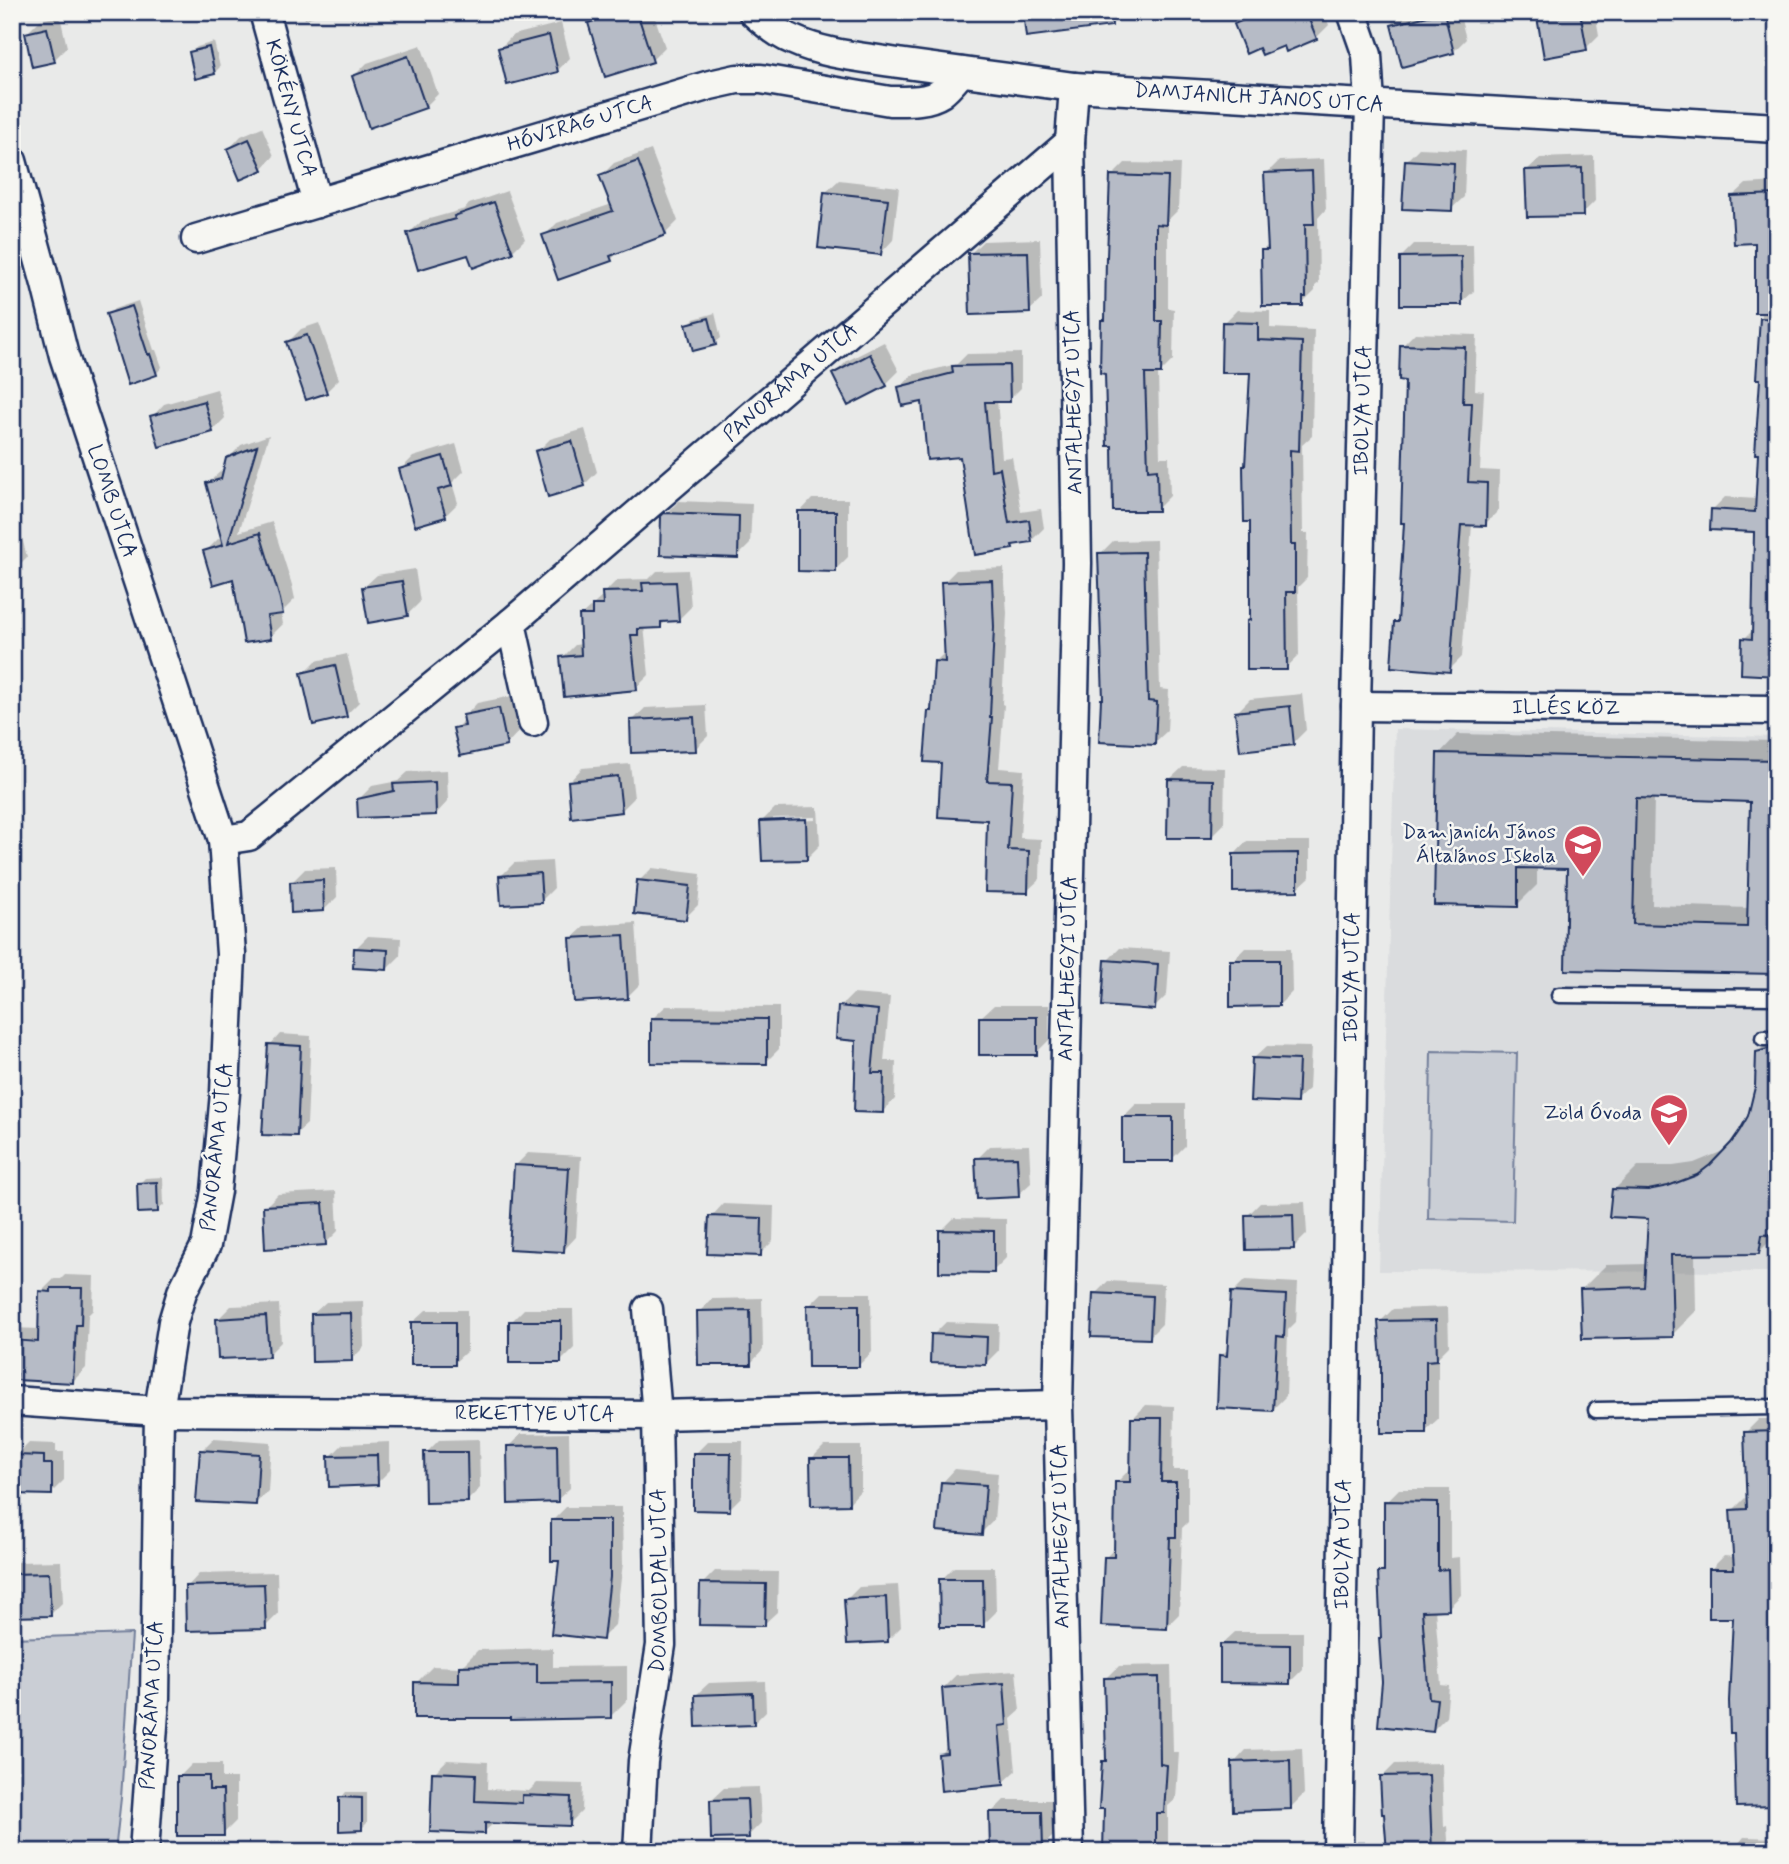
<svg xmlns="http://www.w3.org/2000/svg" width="1789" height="1864" font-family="Mynerve,sans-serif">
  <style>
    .built { fill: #dadcde }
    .green { fill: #caced5; stroke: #727e9a; stroke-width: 2 }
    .shadow { fill: #0003; fill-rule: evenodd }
    .building { fill: #b6bbc6; stroke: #1b2f5e; stroke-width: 2; fill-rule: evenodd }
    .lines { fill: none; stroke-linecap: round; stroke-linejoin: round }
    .lane-casing { stroke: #1b2f5e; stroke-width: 19 }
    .street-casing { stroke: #1b2f5e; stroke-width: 33 }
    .lane { stroke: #f6f6f2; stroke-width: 14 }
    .street { stroke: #f6f6f2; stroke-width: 28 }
    .labels { text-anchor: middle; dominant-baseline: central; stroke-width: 5; stroke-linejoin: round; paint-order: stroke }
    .street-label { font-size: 21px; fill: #1b2f5e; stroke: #f6f6f2 }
    .poi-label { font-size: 21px; fill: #1b2f5e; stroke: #f6f6f2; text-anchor: end }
  </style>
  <rect width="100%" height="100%" fill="#e9eae9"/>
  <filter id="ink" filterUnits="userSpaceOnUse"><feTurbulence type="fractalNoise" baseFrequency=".0143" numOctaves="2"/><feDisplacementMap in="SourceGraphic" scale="14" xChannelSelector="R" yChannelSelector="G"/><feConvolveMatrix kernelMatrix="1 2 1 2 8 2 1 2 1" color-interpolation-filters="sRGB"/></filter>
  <g filter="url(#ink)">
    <!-- built -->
    <path class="built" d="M1395,729l382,8v535l-398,-1z"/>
    <!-- green -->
    <path class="green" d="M1431,1051l86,2 -4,168 -85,-2z
      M132,1634l-11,164 -6,54h-103v-214z"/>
    <!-- shadow -->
    <path class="shadow" d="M142,12h15l-13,5z
      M303,12h24l-22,7z
      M601,12h52l12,35 -13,13 -62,-36z
      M1231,12h93l5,13 -13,13 -31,6 -25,2 -13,5z
      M1390,12h69l7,27 -13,13 -50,12z
      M1544,12h51l4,23 -13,13 -48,-30z
      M60,16l7,31 -13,13 -27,-27 13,-13z
      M561,23l9,35 -13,13 -57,-23 13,-13z
      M214,42l6,25 -6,6 -23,-21 6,-5z
      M421,45l17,49 -13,13 -71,-31 13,-13z
      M262,127l12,29 -12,13 -33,-20 12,-13z
      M1419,148l47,2 -2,47 -13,12 -45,-48z
      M651,150l27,71 -13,13 -46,17 -8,9 -67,-24 13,-13 55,-19 -11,-28 13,-13z
      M1594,156l1,45 -13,13 -55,-44 13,-12z
      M1324,159l2,50 -8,9 1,65 -4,3v5l-13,13 -40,-53 7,-7 -3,-70 13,-13z
      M1125,163l55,1 -2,46 -10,10v88l6,1 -1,51 -13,13h-2l2,84h9l1,39 -13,13 -43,-65 -12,-124 5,-4 5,-140z
      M839,180l60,7 -6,53 -12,13 -55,-61z
      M1777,182v492l-33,-35 10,-10 2,-99 -44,-20 13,-13 32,2 5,-122h-4l4,-66 -5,-69 -24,-46 13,-12z
      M507,191l18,48 -13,13 -43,1 -60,-20 13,-12 43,-12 4,-5z
      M1040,239l2,60 -13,12 -59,-57 13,-13z
      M1414,244h59l1,47 -13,12 -60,-46z
      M138,301l16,49h2l6,17 -5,6 -27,10 -22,-68 6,-6z
      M1237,310l33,1v17l44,2 -2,106 -10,9 1,88h5l-1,45 -9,9 1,68 -13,13 -38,-47 4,-3v-246l-28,-49z
      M715,313l6,25 -6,5 -27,-18 6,-6z
      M319,323l20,56 -13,13 -38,-50 13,-13z
      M1415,333l62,2 -2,55 9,1 -4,79 19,1 -1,40 -13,13h-13l-10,133 -13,13 -53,-47 4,-4 6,-97 1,-143 -5,-33z
      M884,342l15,29 -13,13 -37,19 -15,-29 13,-13z
      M1021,353v35l-12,12h-12l5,58 10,-1 9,55 20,-3 3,19 -13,13 -14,2 -5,5 -51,-92 -37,-57 -24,-11 12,-13 45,-11 10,-10z
      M217,389l8,29 -13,13 -60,-14 12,-13z
      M585,429l12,43 -13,13 -47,-33 13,-13z
      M269,435l-30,97 33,-10 20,63 3,14 -14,14 2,11 -13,13 -36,-61 -29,-24 13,-13 5,-2 -15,-54 13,-12 4,-2 3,-10 13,-14z
      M456,444l8,27 -12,12 6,20 -13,13 -44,-47 12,-12z
      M812,499h36v58l-13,13 -35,-58z
      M679,501l73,3 -2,40 -13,13 -74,-40z
      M22,538l5,19 -6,6 -9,2v-24z
      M1156,540l4,149 9,1 -2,41 -13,12 -49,-45 -5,-144 13,-13z
      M1004,568l3,45 -5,91 2,1 -5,63 25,2 -4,68 21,1 -1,40 -13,12 -38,-73 -46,-57 -10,-52 2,-47 12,-12 -4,-67 13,-13z
      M415,569l5,33 -13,13 -43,-28 13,-12z
      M688,570l3,37 -13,13h-11l-6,6h-17l5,49 -13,13 -74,-30 13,-13 7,-1 -1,-28 23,-21v-2l13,-13 32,-1 8,-8z
      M347,654l12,48 -13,13 -43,-41 13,-13z
      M1302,694l4,36 -13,13 -56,-31 13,-13z
      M512,696l7,35 -12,13 -52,-15 10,-10v-3l12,-13z
      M706,705l2,31 -13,13 -63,-28 13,-13z
      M1458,734l319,7v231l-210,-4 2,-101 -32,-1v19l-20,20 -78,-151zM1654,797l98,3 -3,108 -97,-3z
      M630,764l4,34 -13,13 -51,-30 12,-13z
      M1183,767l42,1 -1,56 -13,13 -41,-58z
      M447,770l1,31 -12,13 -77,-15 13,-13 26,-5 10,-9z
      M818,807l2,38 -13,13 -45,-37 13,-13zM815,817v3l-42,2v-4z
      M1247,841h63v36l-13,12 -62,-35z
      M552,861l2,27 -13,13 -40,-25 13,-13z
      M336,868l1,29 -13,13 -32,-28 13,-13z
      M652,868l49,6 -3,31 -13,13 -46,-37z
      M636,923l4,61 -13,13 -55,-59 13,-12z
      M368,936l33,2 -1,18 -13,13 -32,-20z
      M1120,948l50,3 -3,44 -13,13 -47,-47z
      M1245,948h46l1,44 -13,13 -47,-44z
      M853,994l37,3 -6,64h12l-1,38 -12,12 -25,-72 -18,-32z
      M994,1005h55v35l-13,13 -55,-36z
      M666,1006l113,1v42l-13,13 -113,-44z
      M280,1034l31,2 -4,88 -11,10 -26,-89z
      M1777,1034v200l-18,18 -64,1 1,58 -24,24 -90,-46 24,-24 41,-1 3,-46 -36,-28 24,-24h35l21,-3 29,-12 9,-6 17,-29 8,-29v-34z
      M1267,1046l44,1 -2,42 -13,12 -42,-43z
      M1136,1104h49v42l-13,13 -49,-42z
      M1029,1145l2,38 -13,12 -41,-36 13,-13z
      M528,1153l53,3 -5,81 -12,13 -49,-84z
      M163,1177l1,28 -6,5 -19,-26 6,-6z
      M336,1191l2,40 -13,13 -60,-37 13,-13z
      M1305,1202l2,32 -13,13 -47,-31 13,-13z
      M723,1204l51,2 -1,35 -13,13 -49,-37z
      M954,1218l52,1v39l-13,13 -52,-40z
      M65,1275l29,1 -1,34 -5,5 -2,53 -13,13 -61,-9v-44l28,1 1,-37 13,-13h7z
      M1245,1280l53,3 -2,39 -8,8 -2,66 -13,13 -52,-53 9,-9 2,-54z
      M1108,1281l56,3 -2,40 -13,13 -54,-43z
      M822,1293h49l1,59 -13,13 -50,-59z
      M762,1298l1,52 -12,13 -52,-51 13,-13z
      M363,1301l1,46 -13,13 -38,-46 13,-12z
      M279,1304l2,38 -13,13 -50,-36 13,-13z
      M1448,1307l1,39 -11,11v62l-13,12h-42l-3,-109 13,-13z
      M524,1309h49l1,39 -13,13 -50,-39z
      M426,1310h41v41l-13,12 -41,-41z
      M946,1322l53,2 -1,27 -13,13 -52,-29z
      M1146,1405l28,1 -1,64h15v52l-6,6 -3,86 -13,13 -61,-69 11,-11 1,-65 13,-13h2l1,-51z
      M1759,1419h18v385l-42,-187 -24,-48 13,-13 11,1 -3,-46 13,-13h3l-2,-66z
      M569,1433l1,55 -13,12 -49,-53 13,-13z
      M214,1438l57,4 -3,49 -13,13 -54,-53z
      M479,1439l1,49 -13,13 -41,-48 13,-13z
      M708,1441h35l-1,55 -13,13 -34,-55z
      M390,1442v28l-13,13 -47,-26 13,-13z
      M29,1443l27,1v8h8v28l-13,13 -39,-1v-41h9z
      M824,1446h37v44l-12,13 -38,-44z
      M955,1469l43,4 -4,47 -13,13 -38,-51z
      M1399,1489h51v69l10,-1 1,38 -13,13 -13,1 6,76 8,1 -3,31 -13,13 -50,-93 -3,-64 6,-6v-65z
      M566,1507h56l1,56 -8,62 -13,13 -41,-78 -8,-40z
      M61,1561l2,41 -13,13h-38v-49l4,-4z
      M954,1567h41l1,45 -13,13 -42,-45z
      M715,1571l63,1 -1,40 -13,12 -62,-40z
      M277,1572l1,42 -13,13 -78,-40 12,-13z
      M898,1585l3,42 -13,13 -42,-40 13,-13z
      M1235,1632h68v37l-13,13 -68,-38z
      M553,1648v19l74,-1v34l-17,17 -194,-34 17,-17 28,1 17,-17z
      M1171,1665l2,87h6l-3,47 -8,7v46h-63l-1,-91 3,-3 -1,-79 13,-13z
      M1016,1671l4,40 -9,8 5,52 -13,12 -63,-29 8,-8 -5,-58 13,-13z
      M765,1681l1,30 -13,13 -57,-29 13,-12z
      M1302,1748l2,46 -13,13 -57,-44 12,-13z
      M447,1760l41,2 -1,27 42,2 8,-8 46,1 -1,27 -13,13 -74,-2 -11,10 -50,-59z
      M1442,1763l2,64 3,-1 2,26h-61l-6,-75 13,-13z
      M192,1764h30v14h14v43l-13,13 -44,-57z
      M759,1787l2,36 -13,13 -37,-36 13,-12z
      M346,1792h21v31l-6,6 -20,-31z
      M1004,1800h50l1,34 -13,13 -51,-34z
      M1744,1837l33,1v14h-46z
      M1255,1842l50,2 -1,8h-59z"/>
    <!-- building -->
    <path class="building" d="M621,12h16l16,50 -48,15 -17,-54z
      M1023,12h88l1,14 -86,11z
      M1262,12h44l11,27 -31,13 -2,-6 -22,9 -3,-7 -13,6 -12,-30z
      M1444,12l10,41 -52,14 -11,-42z
      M1563,12h17l7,38 -43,8 -7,-41z
      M47,28l8,34 -23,5 -7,-34z
      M549,35l9,37 -51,13 -9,-37z
      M209,47l6,27 -20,5 -6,-27z
      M408,56l18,52 -57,20 -17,-52z
      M249,139l14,31 -23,10 -13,-31z
      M1405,160l49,3 -2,48 -50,-2z
      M638,161l28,74 -56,21 2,5 -54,19 -16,-45 71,-24 -14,-36z
      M1582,168l1,48 -56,1 -2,-47z
      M1312,171l2,53h-9l1,73h-3v9h-41l-1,-56h7l-4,-77z
      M1110,175l58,2 -2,48 -10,-1v97h6l-1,53h-16l3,96 9,-1 1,42h-45l-1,-65h-5l-2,-72 -5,-1 1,-53h4l1,-63h1z
      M824,192l64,7 -7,56 -63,-7z
      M1777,194v119h-22v-70l-21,1 -3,-48z
      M494,202l19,51 -40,15 -5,-13 -50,15 -11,-37 48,-14 -1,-3z
      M1028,252l2,61 -60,2 -2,-62z
      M1461,256l1,49h-62v-48z
      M132,306l16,49 2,-1 7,21 -29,10 -22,-71z
      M709,318l7,27 -23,6 -7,-27z
      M1760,318l17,1v357l-36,-2 1,-36 10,1 2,-107 -44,-2 1,-21 44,3 3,-58h-3l5,-75h-4z
      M1222,322l36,1v17l44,2 -3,109 -9,-1 1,95h4v47h-9l1,78h-40v-49l3,-1v-98h-6l-1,-56h2l5,-93h-29z
      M307,335l20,58 -21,7 -20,-58z
      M1400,345l65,2 -2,56h9l-4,79 19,1 -1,43 -25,-1 -11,147 -59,-5 3,-45h4l6,-99h-3l4,-142 -6,-1z
      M870,354l17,32 -39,20 -16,-32z
      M1009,365l1,37h-25l6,68 9,-2 9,55 20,-3 3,22 -20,3 1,4 -38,6 -15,-98 -33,3 -5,-58 -20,4 -4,-19 55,-14 -1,-7z
      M204,401l9,31 -54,15 -9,-31z
      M572,441l13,45 -37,11 -13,-46z
      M257,446l-29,97 32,-10 20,66 3,15 -16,2 4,23 -27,4 -11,-64 -20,6 -10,-34 20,-6 -17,-62 15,-4 5,-21z
      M443,456l9,30 -14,4 8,27 -31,9 -16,-57z
      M798,511h38v61l-38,-1z
      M664,513l75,3 -1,42 -78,-3 1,-39z
      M1144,552l4,149 9,1 -2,43 -56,-3 2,-43h2l-5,-146z
      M992,580l2,47 -4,90h2l-5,64 25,1 -4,68 21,1 -1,42 -43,-1 2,-72 -49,-3 3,-54 -17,-1 4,-51h3l3,-50 11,1 -4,-80z
      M402,581l6,35 -40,7 -6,-36z
      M676,582l3,39 -18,1v6l-23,1v6h-7l6,55 -73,7 -4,-40 21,-2 -2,-40h13v-10h11l-1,-13 41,-1 -1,-8z
      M335,665l12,52 -34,8 -12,-52z
      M1290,706l4,39 -54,6 -5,-39z
      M499,708l8,38 -47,10 -7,-28 12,-2 -2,-11z
      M694,717l2,34 -65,2 -1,-33z
      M1437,753l340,7v214l-212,-4 2,-101 -49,-1v39l-84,-2zM1636,798l114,4 -3,125 -114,-3z
      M618,776l4,36 -51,6 -3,-37z
      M1168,779l45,1 -1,58h-45z
      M435,782l1,33 -78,3 -1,-19 37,-8 -1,-7z
      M806,819l1,41 -45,1 -2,-40z
      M1298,853v38l-65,1v-38z
      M540,873l2,30 -41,2 -2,-29z
      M323,880l1,31 -33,2 -1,-31z
      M637,880l53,6 -4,34 -52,-6z
      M624,935l4,64 -54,3 -4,-64z
      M354,948l34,2 -1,20 -34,-2z
      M1105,960l53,4 -3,46 -53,-4z
      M1230,960h49v46l-49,1z
      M838,1006l40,4 -6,63h12l-1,40 -29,-1 2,-71 -20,-2z
      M979,1017h58v38h-58z
      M651,1018l116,1v45l-116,-1z
      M268,1044l33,2 -4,90 -35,-1z
      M1772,1048h5v186l-15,1 -3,19 -88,1 2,82 -91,2 -2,-50 64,-2 4,-68 -39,-2 3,-28 36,1 20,-4 29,-11 13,-10 21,-22 9,-13 8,-14 7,-29 1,-35z
      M1252,1058l47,2 -2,43 -47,-2z
      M1122,1117h51v44h-51z
      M1017,1157l2,40 -42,2 -2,-41z
      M514,1165l55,3 -5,84 -55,-3z
      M157,1182l1,30 -20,1 -1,-30z
      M323,1203l3,42 -61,4 -2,-43z
      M1293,1214l1,35 -48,1 -1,-35z
      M709,1216l53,2 -1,38 -54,-2z
      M939,1230l55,1v42l-55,-1z
      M51,1288h31l-1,37h-5l-3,58 -57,-3 1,-6h-5v-34l26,2 1,-51 12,1z
      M1231,1292l55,3 -2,42 -7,-1 -4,75 -56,-3 2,-53 8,1z
      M1093,1293l59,3 -2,43 -59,-2z
      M807,1305h52v62h-51z
      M750,1310l1,55h-53l-1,-54z
      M351,1313l1,48 -40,1 -1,-48z
      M266,1316l3,41 -51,2 -2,-40z
      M1436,1320l1,40 -11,1v72h-45v-71l-3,-41z
      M509,1321h52v42h-52z
      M411,1322h44v43h-44z
      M931,1334l56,3 -1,28 -56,-2z
      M1131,1418h31l-1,64h15v55h-6l-3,92 -66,-3 3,-69h10l1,-75h15z
      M1777,1431v375l-41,1 -2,-74h-4l-1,-32 4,-83h-24v-49h25l-4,-59 17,-1 -3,-77z
      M557,1445l1,57 -50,2 -1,-58z
      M200,1450l59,4 -3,51 -60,-3z
      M424,1452h43l1,50 -43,1z
      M693,1453h38l-1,58 -37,-1z
      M15,1455l29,1v8h8v31l-40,-1v-31h3z
      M377,1455l1,30 -49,2 -1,-31z
      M810,1458h38l1,47 -38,1z
      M941,1482l45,3 -4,50 -45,-4z
      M1384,1501l54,1v68l10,-1 1,41 -27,1 7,87 8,1 -4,33 -55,-6 4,-44 -3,-44h2l-3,-66h6z
      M551,1520h59v57l-7,63 -52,-6 8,-73h-8z
      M49,1573l2,43 -39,1v-43z
      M939,1579h44l1,48h-44z
      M700,1583l66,1 -1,42 -66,-1z
      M264,1584l2,45 -80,2 -1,-45z
      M886,1597l2,45 -41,2 -3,-45z
      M1220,1644l70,1v39l-70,-1z
      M537,1664v19l74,-1v36l-101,2v-2h-96v-36l45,1v-17z
      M1159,1677l1,87 7,1 -3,48h-8v39h-53l1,-43h-5l3,-48h4l-2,-83z
      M1004,1683l3,42 -8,1 5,59 -63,6 -3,-37 9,-1 -5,-65z
      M753,1693l1,32 -58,2 -1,-32z
      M1290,1760l1,49 -58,2 -1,-49z
      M432,1772l44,2 -1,27 47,2v-8l49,2 -1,29 -85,-3v11l-55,-2z
      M1429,1775l3,77h-45l-3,-38h-2l-2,-38z
      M177,1776h32v14h14l1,46h-47z
      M339,1797l23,1v32l-23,1z
      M747,1799l2,39 -38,1 -1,-39z
      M989,1812h53l1,37h-53z"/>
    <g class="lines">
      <defs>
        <path id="lane" d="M1559,995l218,2
          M1763,1038h14
          M1596,1410l181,-3"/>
        <g id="street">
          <path id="s1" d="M264,12l53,191"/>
          <path id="s2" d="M753,12c12,11 25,22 40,28 33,15 70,17 105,23 59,8 117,16 176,24l703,41"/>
          <path id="s3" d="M12,161l34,123 18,72 159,484 8,114 -6,139 -9,98 -10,54 -24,47 -9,30 -14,89 -4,287 -11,154"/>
          <path id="s4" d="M196,239l514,-154 27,-6h24l129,22c17,0 37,1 51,-8 7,-5 14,-14 20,-21"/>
          <path d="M511,623l22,99"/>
          <path id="s5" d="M1356,706l421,4"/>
          <path id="s6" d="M223,840l26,-4 262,-213 559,-481"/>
          <path id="s7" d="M12,1401l147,10 498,4 401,-10"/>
          <path id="s8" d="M638,1852l5,-91 18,-116 -4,-230 -9,-106"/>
          <path id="s9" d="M1069,1852l-11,-447 19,-842 -7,-421 4,-55"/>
          <path id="s10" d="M1338,1852l18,-1146 14,-602 -3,-49 -15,-43"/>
        </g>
      </defs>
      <!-- lane casing -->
      <use href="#lane" class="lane-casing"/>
      <!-- street casing -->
      <use href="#street" class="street-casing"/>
      <!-- lane -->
      <use href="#lane" class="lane"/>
      <!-- street -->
      <use href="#street" class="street"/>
    </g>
  </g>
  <!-- icons -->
  <defs>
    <symbol id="school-pin" viewBox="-11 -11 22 30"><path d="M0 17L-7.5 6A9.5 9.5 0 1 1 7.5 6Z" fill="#d1495b" stroke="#f6f6f2"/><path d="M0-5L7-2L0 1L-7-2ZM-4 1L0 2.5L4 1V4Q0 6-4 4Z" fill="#fff"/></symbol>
  </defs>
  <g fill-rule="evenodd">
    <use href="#school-pin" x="1561" y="822" width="44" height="60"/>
    <use href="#school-pin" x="1647" y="1091" width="44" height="60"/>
  </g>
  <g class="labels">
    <!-- street labels -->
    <g class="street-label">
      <text stroke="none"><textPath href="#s2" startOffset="520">DAMJANICH JÁNOS UTCA</textPath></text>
      <text stroke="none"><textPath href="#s1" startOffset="100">KÖKÉNY UTCA</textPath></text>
      <text stroke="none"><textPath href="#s4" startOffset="401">HÓVIRÁG UTCA</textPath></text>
      <text stroke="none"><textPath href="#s6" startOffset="733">PANORÁMA UTCA</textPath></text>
      <text transform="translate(1074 402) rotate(-91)">ANTALHEGYI UTCA</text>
      <text stroke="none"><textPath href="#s10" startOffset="1442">IBOLYA UTCA</textPath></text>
      <text stroke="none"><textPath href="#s3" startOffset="355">LOMB UTCA</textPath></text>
      <text stroke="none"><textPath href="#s5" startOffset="210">ILLÉS KÖZ</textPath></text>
      <text stroke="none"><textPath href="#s9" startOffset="884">ANTALHEGYI UTCA</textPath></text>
      <text stroke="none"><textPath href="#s10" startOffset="875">IBOLYA UTCA</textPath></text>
      <text transform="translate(217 1147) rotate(-84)">PANORÁMA UTCA</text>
      <text stroke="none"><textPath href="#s7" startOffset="523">REKETTYE UTCA</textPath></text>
      <text transform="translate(1061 1536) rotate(-91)">ANTALHEGYI UTCA</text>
      <text stroke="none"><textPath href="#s10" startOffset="308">IBOLYA UTCA</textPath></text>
      <text stroke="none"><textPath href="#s8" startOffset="273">DOMBOLDAL UTCA</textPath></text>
      <text transform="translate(152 1705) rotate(-87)">PANORÁMA UTCA</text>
    </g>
    <!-- poi labels -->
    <g class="poi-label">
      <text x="1556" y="832">Damjanich János<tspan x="1556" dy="24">Általános Iskola</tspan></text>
      <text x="1642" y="1113">Zöld Óvoda</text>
    </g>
  </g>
  <!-- margin -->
  <rect width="1789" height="1864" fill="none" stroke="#f6f6f2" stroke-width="42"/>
  <rect x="21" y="21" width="1747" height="1822" fill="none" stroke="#1b2f5e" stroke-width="2.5" filter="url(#ink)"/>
</svg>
